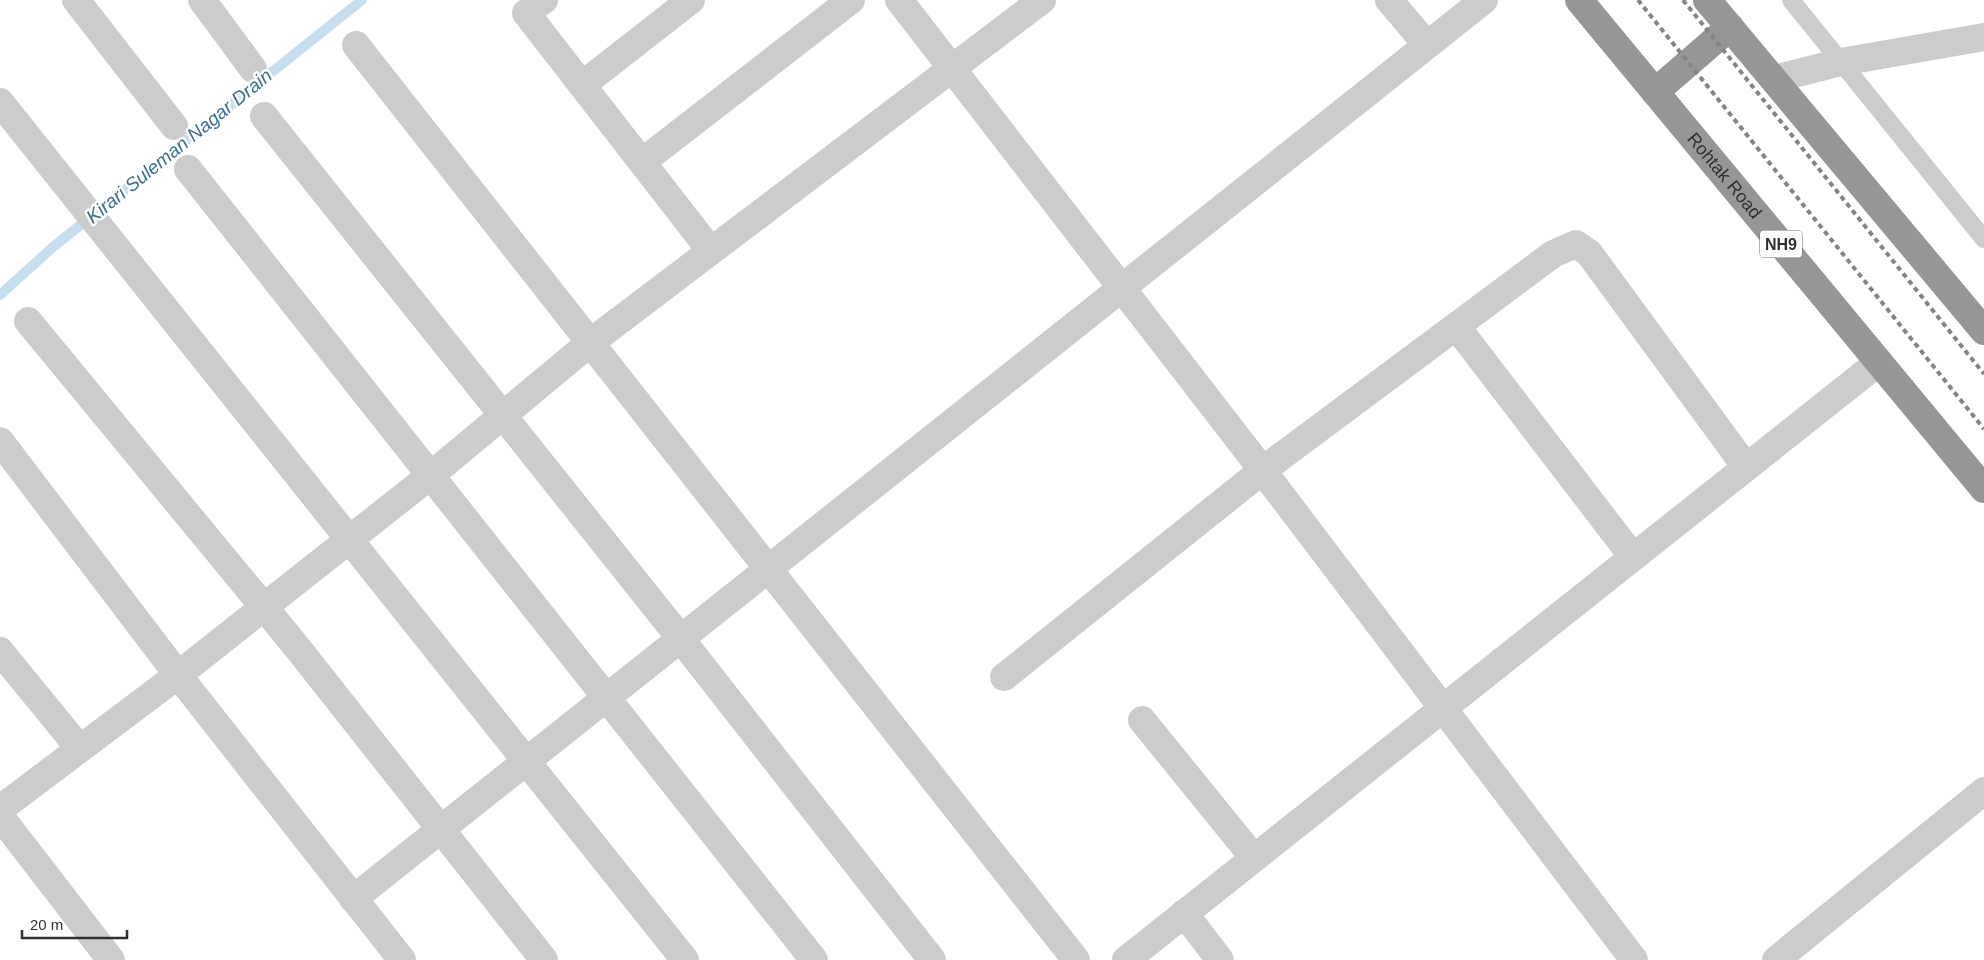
<svg xmlns="http://www.w3.org/2000/svg" width="1984" height="960" font-family="Arial,sans-serif">
  <style>
    .lines { fill: none; stroke-linecap: round; stroke-linejoin: round }
    .stream { stroke: #c7deef; stroke-width: 10 }
    .lane { stroke: #ccc; stroke-width: 18 }
    .street { stroke: #ccc; stroke-width: 28 }
    .highway { stroke: #969696; stroke-width: 28 }
    .rail { stroke: #848484; stroke-width: 4; stroke-dasharray: 5 4; stroke-linecap: butt }
    .labels { text-anchor: middle; dominant-baseline: central; stroke-width: 5; stroke-linejoin: round; paint-order: stroke }
    .shield { fill: #fff; stroke: #6d6d6d; stroke-width: 1 }
    .shield-label { font-size: 16px; font-weight: bold; fill: #2f2f2f }
    .street-label { font-size: 18px; fill: #2f2f2f; stroke: #fff }
    .water-label { font-size: 19px; font-style: italic; fill: #366f98; stroke: #fff }
  </style>
  <rect width="100%" height="100%" fill="#fff"/>
  <g class="lines">
    <!-- stream -->
    <path class="stream" d="M0,295l53,-48 309,-247"/>
    <!-- lane -->
    <path class="lane" d="M1791,0l193,239"/>
    <!-- street -->
    <path class="street" d="M76,0l98,126
      M202,0l51,69
      M544,0l-18,13 185,238
      M899,0l351,454 384,506
      M1389,0l38,45
      M356,45l720,915
      M1774,79l67,-17 143,-25
      M582,85l109,-85
      M0,102l685,858
      M264,116l402,504 266,340
      M642,162l209,-162
      M188,169l626,791
      M28,321l268,325 248,314
      M1456,326l177,231
      M0,441l178,234 224,285
      M0,651l80,98
      M1004,677l259,-207 290,-216 23,-10 13,9 157,214
      M1142,720l112,138
      M0,809l178,-134 253,-200 160,-133 451,-342
      M0,816l111,144
      M353,899l1131,-899
      M1184,913l36,47
      M1126,960l753,-598
      M1776,960l208,-169"/>
    <!-- highway -->
    <g class="highway">
      <path id="s1" d="M1579,0l405,489"/>
      <path d="M1707,0l277,331"/>
      <path d="M1655,92l75,-65"/>
    </g>
    <!-- rail -->
    <path class="rail" d="M1638,0l346,429
      M1683,0l301,374"/>
  </g>
  <g class="labels">
    <!-- shield labels -->
    <rect class="shield" x="1760" y="230.5" width="42" height="27" rx="4"/>
    <g class="shield-label">
      <text x="1781" y="244">NH9</text>
    </g>
    <!-- street labels -->
    <g class="street-label">
      <text stroke="none"><textPath href="#s1" startOffset="228">Rohtak Road</textPath></text>
    </g>
    <!-- water labels -->
    <g class="water-label">
      <text transform="translate(179 146) rotate(-39)">Kirari Suleman Nagar Drain</text>
    </g>
  </g>
  <!-- scale -->
  <path d="M22 930v8h105v-8" fill="none" stroke="#2f2f2f" stroke-width="2.5"/>
  <text x="30" y="930" font-size="15" fill="#2f2f2f" stroke="#ffffff" stroke-width="4" paint-order="stroke">20 m</text>
</svg>
